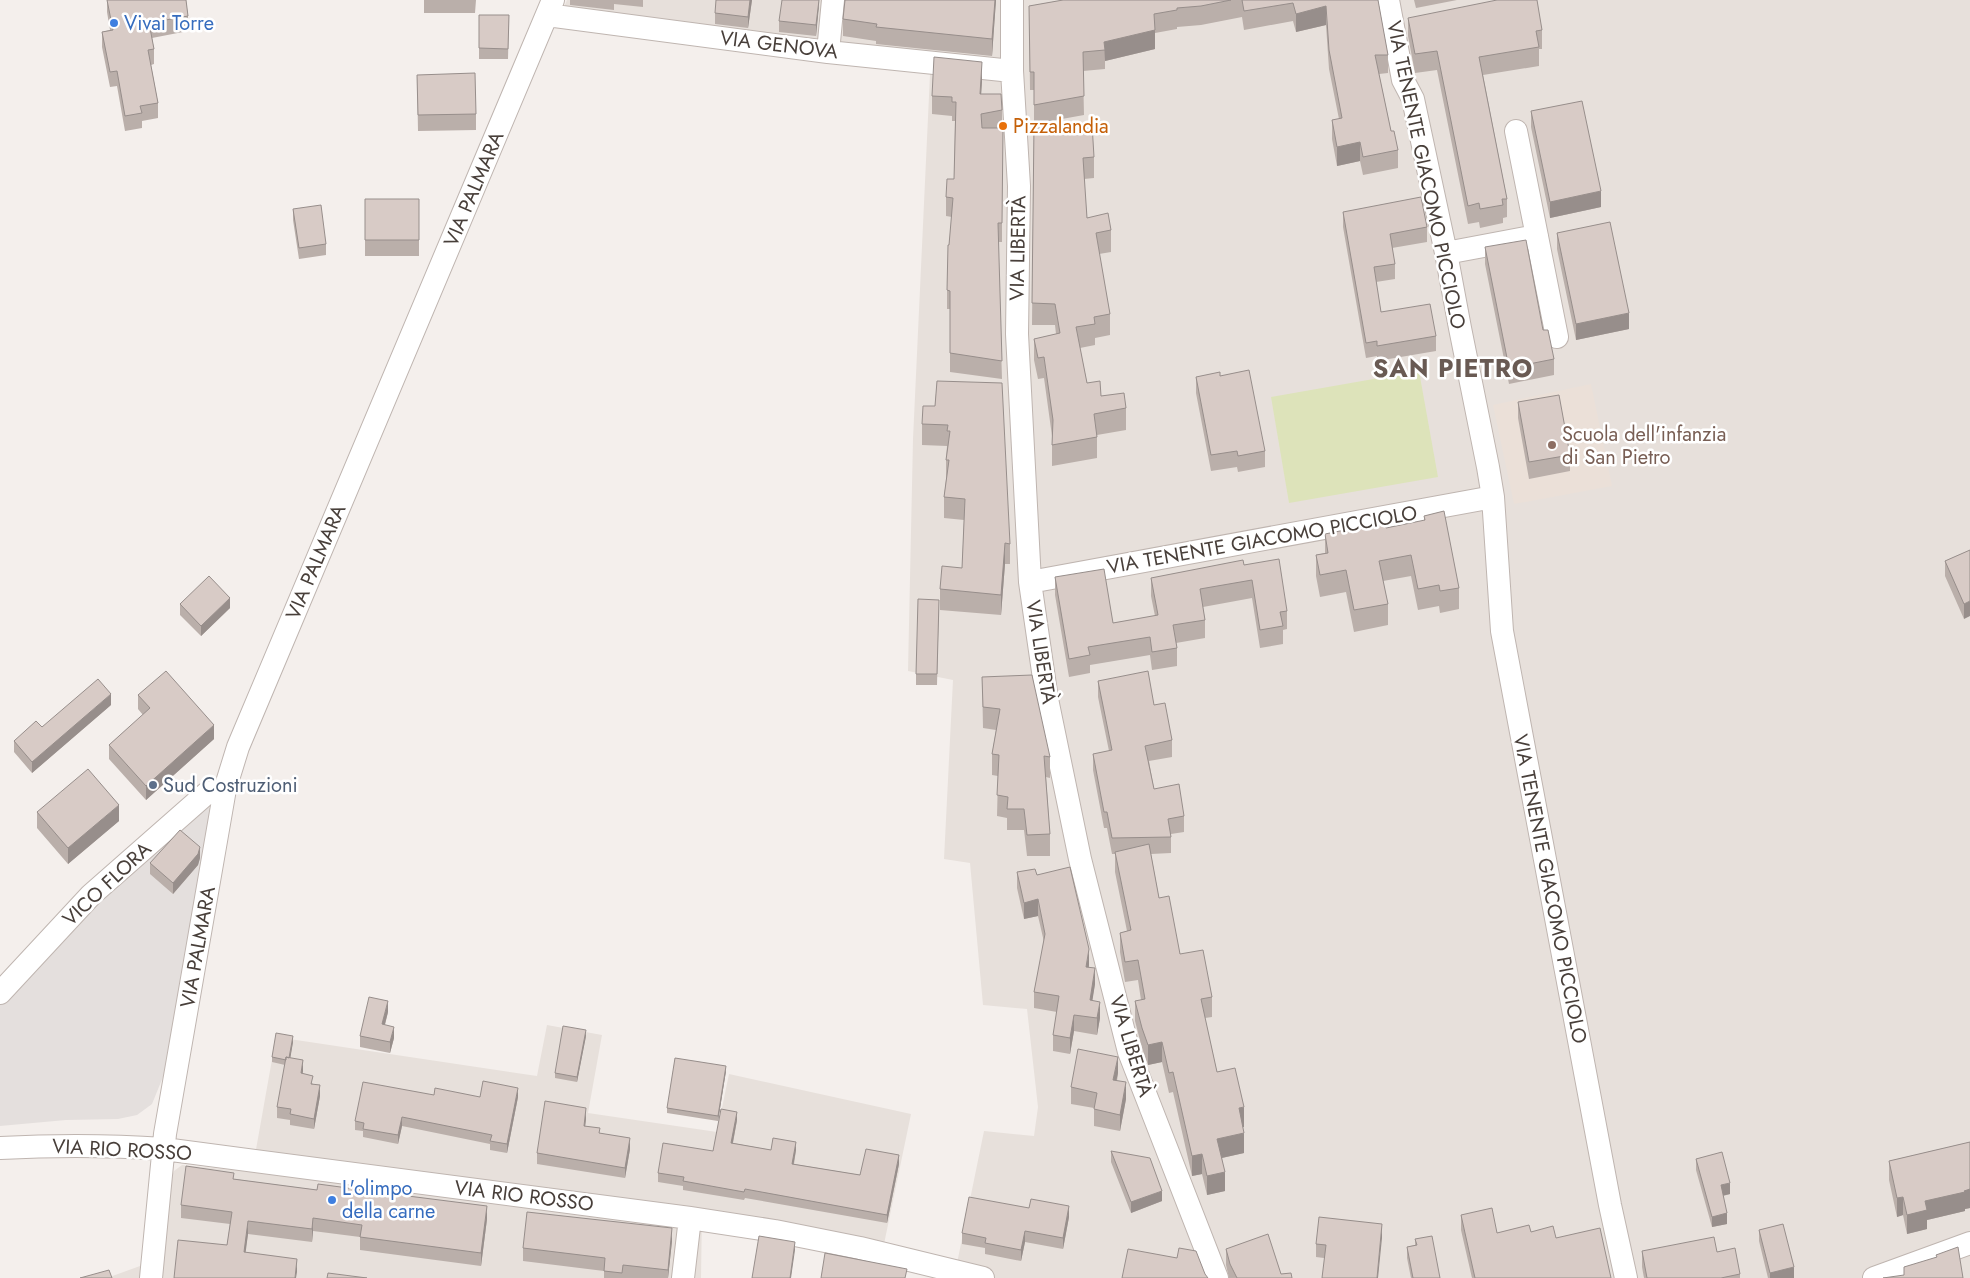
<svg xmlns="http://www.w3.org/2000/svg" width="1970" height="1278" font-family="Jost,sans-serif">
  <style>
    .residential { fill: #e7e0db }
    .industrial { fill: #e4dfdd }
    .education { fill: #ebe0d8 }
    .green { fill: #dde3ba }
    .lines { fill: none; stroke-linecap: round; stroke-linejoin: round }
    .minor-casing { stroke: #bfb5b0; stroke-width: 24 }
    .minor { stroke: #fff; stroke-width: 22 }
    .wall { fill: #baafaa }
    .shaded-wall { fill: #978e8b }
    .building { fill: #d8cbc6; stroke: #978e8b }
    .shop-dot { fill: #3f7fe0; stroke: #fff; stroke-width: 2 }
    .food-dot { fill: #e8710a; stroke: #fff; stroke-width: 2 }
    .education-dot { fill: #8d6e63; stroke: #fff; stroke-width: 2 }
    .service-dot { fill: #5c6f8a; stroke: #fff; stroke-width: 2 }
    .labels { text-anchor: middle; dominant-baseline: central; stroke-width: 5; stroke-linejoin: round; paint-order: stroke }
    .shop-label { font-size: 20px; fill: #366cbe; stroke: #fff; text-anchor: start }
    .street-label { font-size: 20px; fill: #483f3a; stroke: #fff }
    .food-label { font-size: 20px; fill: #c56008; stroke: #fff; text-anchor: start }
    .education-label { font-size: 20px; fill: #785e54; stroke: #fff; text-anchor: start }
    .service-label { font-size: 20px; fill: #4e5e75; stroke: #fff; text-anchor: start }
    .district-label { font-size: 25px; font-weight: bold; letter-spacing: 1px; fill: #695a53; stroke: #fff }
  </style>
  <rect width="100%" height="100%" fill="#f4efec"/>
  <!-- residential -->
  <path class="residential" d="M567,0h1403v1278h-1016l30,-147 50,5 4,-29 -11,-98 -44,-4 -13,-142 -26,-4 9,-179 -45,-9 5,-232 18,-386 -368,-44z
    M547,1025l55,10 -14,78 129,19 12,-58 182,40 -27,130 -182,-31 -1,65h-594l33,-12 29,-83 5,-12 8,-6 70,7 24,-135 261,39z"/>
  <!-- industrial -->
  <path class="industrial" d="M205,806l6,2 -44,259 -15,37 -15,11 -19,4 -52,1 -66,6v-122l98,-105z"/>
  <!-- education -->
  <path class="education" d="M1591,384l21,102 -98,18 -21,-99z"/>
  <!-- green -->
  <path class="green" d="M1419,371l19,106 -149,26 -18,-106z"/>
  <g class="lines">
    <defs>
      <path id="minor" d="M1012,0v71l7,115 -2,148 13,248 17,117 33,160 49,193 88,226
        M1388,0l15,80 10,19 33,154 14,75 28,139 5,30 9,134 108,574 16,73
        M547,15l281,37 184,19
        M828,52l5,-52
        M1516,131l41,206
        M1446,253l91,-17
        M1030,582l463,-85
        M0,993l91,-98 116,-102 18,-4
        M0,1148c55,-3 109,-3 164,1l526,69 85,13 85,17 123,30
        M151,1278l14,-144 60,-345 13,-42 315,-747
        M683,1278l7,-60
        M1874,1278l96,-35"/>
    </defs>
    <!-- minor casing -->
    <use href="#minor" class="minor-casing"/>
    <!-- minor -->
    <use href="#minor" class="minor"/>
  </g>
  <!-- wall -->
  <path class="wall" d="M107,0h79l2,16v15l-36,7 2,11v15l-3,1 7,38v15l-16,3v7l-17,3 -8,-45 -7,1 -8,-40v-15l8,-2 -3,-18z
    M424,0h52l-1,13h-51z
    M570,0h73v7l-29,-3v6l-44,-5z
    M752,0l-4,28 -33,-4v-11z
    M819,0l-3,36 -37,-4v-11z
    M996,0l-4,56 -116,-12v-3l-33,-5v-17z
    M1063,0h315l10,55v18l-9,1 12,57 7,19v18l-35,7 -3,-14 -23,5 -5,-27v-19l7,-1 -10,-50 -3,-44 -30,7 -3,-11 -49,9 -2,-13 -41,8 -24,2v2l-22,4v16l-50,12v8l-22,2 1,44 -50,9v-34h-4l-1,-84z
    M1414,0h43l-41,8z
    M479,15h30l-1,44h-29z
    M1408,18l134,12v19h-3v17l-56,9 24,124v18l-4,1v5l-23,5 -1,-6 -11,2 -31,-154 -22,3 -7,-37z
    M417,75l59,39v16l-58,1z
    M982,81l-1,13 21,16v132h-4l4,137 -52,-7v-63h-3v-19l2,-45 3,-28 -6,-1v-19l8,-18 1,-58h-3v-5l-20,-2v-18z
    M1531,111l70,96 -51,11 -19,-91z
    M1034,125l60,32v21l-10,1 3,39 24,12v22l-12,2 11,60v21l-15,3v7l-15,3 7,35 14,13 25,12v22l-29,5v23l-45,8v-30l-8,-58 -6,1 -4,-19v-21l22,-5 -1,-9h-23z
    M365,199h54v57h-54z
    M293,209l33,35v11l-27,4 -6,-39z
    M1343,212l84,15v15l-35,6 3,16v15l-19,3 5,30 55,24v15l-59,10v-5l-11,2 -23,-131z
    M1557,233l72,96 -53,11 -19,-91z
    M1485,247l58,83 11,29v16l-45,9 -24,-120z
    M1220,376l45,75v16l-27,5 -1,-5 -26,4 -15,-78v-16z
    M937,381l73,163v20h-5l-4,51 -61,-5v-21l22,-21 2,-48 -20,-2v-21l2,-17v-20l1,-14 -25,-1v-21l13,-18z
    M1518,402l52,53v16l-41,8 -11,-61z
    M1424,516l35,72v21l-19,4 -1,-7 -21,4 -7,-34 -28,5 5,23v21l-34,7 -8,-40 -26,5 -4,-21v-21l9,-2v-19l61,-6 38,-7z
    M1970,550l-6,69 -19,-43v-15z
    M1244,565l43,46v18l-4,1v14l-23,4 -8,-50 -49,9 2,13v18l-29,5 1,5v18l-25,4 -2,-15 -60,10v8l-21,4 -14,-82v-18l58,46 42,-7 -4,-20v-18z
    M939,600l-2,85h-21v-11z
    M180,604l50,4 -29,28 -21,-21z
    M982,677l68,80v21l-4,-1 4,57v22h-23l-3,-26h-17v-12l-10,-2 1,-40 -6,-1v-21l4,-24 -13,-2z
    M1098,681l56,24 18,35v17l-23,4 5,28 30,27v16l-13,2v19l-20,1 8,44 21,56 32,43v20l-7,1 12,54 27,55h-1l1,26 -22,5 3,33 -18,4 -5,-21 -10,2 -19,-84 -4,1 -7,-31 -14,3 -6,-17 -7,-27v-20l6,-1 -3,-20 -13,2 -5,-30v-19l7,-2 -12,-59v-18h-3l-5,-26h-3l-11,-58v-16l16,-3 -11,-54z
    M138,695l76,44 -68,61 -37,-41v-14l34,-30 -5,-6z
    M111,705l-79,68 -18,-21v-11l28,-14z
    M37,812l82,9 -51,43 -31,-36z
    M200,858l-2,7 -25,29 -23,-20v-11z
    M1017,872l20,3 52,90v2l6,17 -3,16 8,18 -3,17 -23,-4 -4,23 -17,-3v-16l4,-23 -23,-4v-16l10,-50 -6,-26 -14,3 -7,-31z
    M388,1012l-3,13 9,13 -4,15 -30,-6v-11z
    M586,1036l-9,46 -22,-4v-5z
    M293,1042l-3,16 13,13 -1,3 11,10 7,12 -6,33 -24,-4v-5l-13,-2v-11l8,-42 -13,-3v-5z
    M726,1071l-8,50 -51,-8v-5z
    M1118,1073l-1,8 9,18 -6,32 -26,-5v-18l-23,-4v-17z
    M480,1097h38l-11,56 -17,-3v-6l-88,-18 -4,18 -35,-7v-6l-8,-1v-9z
    M586,1119l-1,7 45,23 -5,29 -88,-14v-11z
    M737,1120l-4,23 38,7h25l-2,14 66,11 39,-11 -12,59 -142,-25 -1,2 -61,-10v-4l-25,-4v-9l55,-22z
    M1970,1131v77l-5,1v2l-38,9v9l-20,5 -4,-19 -6,2 -8,-37v-19l81,-19z
    M1111,1151l51,50 -31,12 -20,-51z
    M1696,1159l34,35 -7,2 4,28 -15,3 -16,-57z
    M234,1179l83,11 91,6 79,23 -6,47 -121,-16v-13l-47,-6 -1,11 -64,-8 -3,18 52,20 -70,-27 3,-21 -49,-6v-13z
    M1461,1215l36,18 34,-1 25,6 55,40h-139l-11,-48z
    M1069,1217l-6,32 -38,-7 -4,19 -36,-7v-6l-23,-4v-11z
    M1759,1230l35,48h-26l-9,-37z
    M1382,1238l-58,20 -8,-1v-13z
    M1415,1239l25,39h-29l-4,-20v-11l8,-2z
    M672,1241l-4,37h-64v-7l-81,-10v-13z
    M1226,1249l55,25 11,4h-63l-3,-13z
    M1642,1251l98,23v4h-96l-2,-11z"/>
  <!-- shaded-wall -->
  <path class="shaded-wall" d="M750,0h2l-4,28v-11z
    M819,0v6l-3,30v-11z
    M995,0h1l-4,56v-17z
    M1326,6v19l-30,7v-18z
    M1155,30v19l-50,12 -1,-19z
    M982,62v19l-2,31v-18z
    M1360,142v19l-23,5v-19z
    M1601,191v16l-51,11v-16z
    M1629,313v16l-53,11v-16z
    M1005,543v21l-4,51v-20z
    M230,598v10l-29,28v-10z
    M1970,601v15l-6,3v-15z
    M111,694v11l-79,68v-11z
    M214,725v14l-68,61v-14z
    M119,805v16l-51,43v-16z
    M200,847v11l-2,7 -25,29v-11z
    M1038,899v17l-14,3v-16z
    M1089,949v16l-3,18v-16z
    M1095,968v16l-5,32v-16z
    M388,1001v11l-6,23v-11z
    M1100,1002v16l-3,17v-17z
    M1074,1015v16l-4,23v-16z
    M394,1027v11l-4,15v-11z
    M586,1030v6l-9,46v-5z
    M293,1036v6l-4,24v-6z
    M1162,1042v20l-14,3v-20z
    M1118,1057v16l-5,23v-16z
    M303,1060v11l-2,13v-11z
    M726,1066v5l-8,50v-5z
    M1126,1082v17l-6,32v-16z
    M320,1085v11l-6,33v-10z
    M518,1088v9l-11,56v-9z
    M1244,1107v20l-5,1v-20z
    M586,1108v11l-2,17v-10z
    M737,1112v8l-6,32v-9z
    M402,1117v9l-4,18v-9z
    M1244,1133v20l-27,6v-20z
    M630,1138v11l-5,29v-10z
    M796,1142v8l-4,22v-8z
    M1202,1154v20l-10,2v-20z
    M899,1155v9l-12,59v-8z
    M1225,1172v19l-18,4v-19z
    M1730,1183v11l-9,2v-11z
    M1970,1189v19l-5,1v2l-38,9v9l-20,5v-19l18,-14z
    M1162,1191v10l-31,12v-11z
    M1903,1197v18l-6,2v-19z
    M487,1206v13l-6,47v-13z
    M1069,1206v11l-6,32v-11z
    M1727,1213v11l-15,3v-10z
    M313,1218v13l-1,11v-13z
    M248,1221v13l-4,31v-13z
    M1382,1224v14l-4,40h-1z
    M672,1228v13l-4,37v-8z
    M1025,1231v11l-4,19v-11z
    M795,1242v8l-4,28h-1z
    M297,1259v13l-1,6h-1z
    M1794,1267v11h-24v-5z"/>
  <!-- building -->
  <path class="building" d="M107,0h79l2,16 -39,7 5,26 -6,1 10,53 -18,3 2,7 -17,3 -8,-45 -7,1 -8,-40 11,-2z
    M716,0h34l-2,17 -33,-4z
    M782,0h37l-3,25 -37,-4z
    M845,0h150l-3,39 -116,-12 1,-3 -34,-5z
    M1063,0h168l-30,6 -24,2v2l-23,4 1,16 -51,12 1,8 -22,2 1,44 -50,9v-33h-4l-1,-66z
    M1242,0h136l10,55h-13l16,76h3l4,19 -35,7 -3,-15 -23,5 -5,-27 10,-2 -13,-68 -3,-44 -30,8 -3,-11 -49,8z
    M1497,0h40l5,30 -6,1 3,16 -60,10 28,142h-5l1,6 -23,4 -1,-6 -11,3 -31,-155 -22,3 -7,-36z
    M479,15h30l-1,34 -29,-1z
    M934,57l48,5 -2,32h21l1,16 -21,4 1,14h21l-1,95h-4l4,138 -52,-8v-62l-3,-1 1,-45h1l4,-47 -7,-1 1,-18h7l2,-77h-4v-5l-20,-1z
    M475,73l1,41 -58,1 -1,-40z
    M1582,101l19,90 -51,11 -19,-91z
    M1092,124l2,33 -11,1 4,60 21,-5 3,17 -15,3 14,81 -16,3 1,7 -19,3 11,56 13,-2 1,15 23,-3 2,15 -32,6 3,23 -45,8 1,-25 -9,-63 -6,1 -4,-19 26,-6 -5,-29 -23,-1 2,-178z
    M1421,197l6,30 -37,7 5,30 -21,3 7,45 49,-8 6,32 -59,10v-5l-11,2 -23,-131z
    M365,199h54v41h-54z
    M321,205l5,39 -27,4 -6,-39z
    M1610,222l19,91 -53,11 -19,-91z
    M1526,240l17,90h5l6,29 -45,9 -24,-121z
    M1249,370l16,81 -27,5 -1,-5 -26,4 -15,-78 24,-5v4z
    M937,381l65,2 8,161 -5,-1 -4,52 -61,-6 2,-23 20,2 3,-69 -21,-2 5,-37h-3l4,-29h-3l1,-6 -26,-1 1,-18h12z
    M1559,395l11,60 -41,7 -11,-60z
    M1444,511l15,77 -19,3 -1,-6 -21,4 -7,-34 -32,6 9,43 -34,6 -8,-40 -26,5 -4,-20 12,-2 -3,-19 60,-12 1,6 39,-8 -1,-4z
    M1970,550v51l-6,3 -19,-43z
    M1279,559l8,52 -7,1 3,14 -23,4 -8,-50 -52,9 5,31 -32,5 4,23 -25,4 -2,-15 -62,10 2,8 -21,4 -14,-82 49,-8 9,54 45,-8 -7,-37 92,-18 1,5z
    M209,576l21,22 -29,28 -21,-22z
    M918,599l21,1 -2,74h-21z
    M166,671l48,54 -68,61 -37,-41 41,-37 -12,-13z
    M1148,671l6,34 11,-2 7,37 -27,6 9,43 25,-5 5,32 -16,3 3,18 -59,1 -5,-26h-3l-11,-58 19,-4 -14,-69z
    M1032,675l18,82 -6,-1 6,78 -23,1 -3,-26h-17l1,-12 -11,-2 2,-40 -7,-1 8,-45 -17,-2 -1,-30z
    M98,679l13,15 -79,68 -18,-21 22,-20 6,6z
    M88,769l31,36 -51,43 -31,-36z
    M180,830l20,17 -2,7 -25,29 -23,-20z
    M1149,844l10,54 10,-2 11,58 23,-4 9,47 -11,2 16,73 18,-4 9,39 -5,1 5,25 -27,6 8,33 -18,4 -5,-22 -10,2 -19,-84 -4,1 -7,-31 -14,3 -6,-17 -7,-27 10,-2 -7,-39 -13,2 -5,-29 11,-3 -16,-78z
    M1070,867l19,82 -3,18 9,1 -5,32 10,2 -3,16 -23,-3 -4,23 -17,-3 6,-39 -25,-4 11,-58 -7,-35 -14,4 -7,-31 18,-3 2,6z
    M369,997l19,4 -6,23 12,3 -4,15 -30,-6z
    M563,1026l23,4 -9,47 -22,-4z
    M276,1033l17,3 -4,22 -3,-1v3l-14,-3z
    M1078,1049l40,8 -5,23 13,2 -6,33 -26,-6 3,-16 -26,-6z
    M286,1057l17,3 -2,13 12,3 -2,8 9,1 -6,34 -24,-5 1,-5 -14,-2z
    M675,1058l51,8 -8,50 -51,-8z
    M483,1081l35,7 -11,56 -17,-3 2,-6 -90,-18 -4,18 -35,-6 1,-6 -9,-2 8,-39 71,13 1,-7 45,9z
    M545,1101l41,7 -2,18 16,2 -1,5 31,5 -5,30 -88,-15z
    M721,1109l16,3 -6,31 40,7 2,-12 23,4 -4,22 68,11 6,-26 33,6 -12,60 -142,-26 -1,3 -61,-11 1,-4 -26,-4 5,-30 50,8z
    M1970,1142v47l-6,2 1,1 -40,9 2,9 -20,5 -4,-18 -6,1 -8,-37z
    M1111,1151l39,7 12,33 -31,11z
    M1722,1152l8,31 -9,2 6,28 -15,4 -16,-58z
    M186,1166l48,7 -1,6 84,11 1,-6 60,8v-5l30,4v5l79,10 -6,47 -121,-16 2,-12 -49,-7 -1,11 -64,-8 -4,31 53,7 -2,19h-121l4,-38 49,5 5,-33 -51,-7z
    M969,1197l60,11 2,-9 38,7 -6,32 -38,-7 -4,19 -36,-7 1,-5 -24,-5z
    M1492,1208l5,25 32,-8 2,7 22,-6 3,12 44,-10 11,50h-136l-14,-63z
    M527,1212l145,16 -4,42 -45,-5 -1,8 -18,-2 1,-13 -82,-10z
    M1319,1217l63,7 -5,54h-55l4,-33 -10,-1z
    M1783,1224l11,43 -24,6 -11,-43z
    M1268,1234l13,40 10,-1 1,5h-55l-7,-14 -4,-15z
    M759,1236l36,6 -5,36h-38z
    M1432,1236l8,42h-27l-6,-31 10,-2 -2,-6z
    M1714,1237l3,15 18,-4 5,26 -19,4h-74l-5,-27z
    M1958,1247l5,31h-80l21,-3v-8l33,-10 -1,-2z
    M1179,1248l17,3 9,23 3,4h-86l6,-29 49,9z
    M825,1253l82,16 -2,9h-84z
    M109,1270l3,8h-32z
    M328,1273l39,5h-40z"/>
  <!-- markers -->
  <g class="shop-dot">
    <circle cx="114" cy="23" r="5"/>
    <circle cx="332" cy="1200" r="5"/>
  </g>
  <circle class="food-dot" cx="1003" cy="126" r="5"/>
  <circle class="education-dot" cx="1552" cy="445" r="5"/>
  <circle class="service-dot" cx="153" cy="785" r="5"/>
  <g class="labels">
    <!-- shop labels -->
    <g class="shop-label">
      <text x="124" y="23">Vivai Torre</text>
      <text x="342" y="1188">L'olimpo<tspan x="342" dy="23">della carne</tspan></text>
    </g>
    <!-- street labels -->
    <g class="street-label">
      <text transform="translate(779 45) rotate(7)">VIA GENOVA</text>
      <text transform="translate(1426 175) rotate(78)">VIA TENENTE GIACOMO PICCIOLO</text>
      <text transform="translate(474 189) rotate(-67)">VIA PALMARA</text>
      <text transform="translate(1018 248) rotate(-89)">VIA LIBERTÀ</text>
      <text transform="translate(1262 540) rotate(-10)">VIA TENENTE GIACOMO PICCIOLO</text>
      <text transform="translate(316 562) rotate(-67)">VIA PALMARA</text>
      <text transform="translate(1041 652) rotate(81)">VIA LIBERTÀ</text>
      <text transform="translate(107 884) rotate(-43)">VICO FLORA</text>
      <text transform="translate(1550 889) rotate(79)">VIA TENENTE GIACOMO PICCIOLO</text>
      <text transform="translate(198 947) rotate(-80)">VIA PALMARA</text>
      <text transform="translate(1131 1046) rotate(73)">VIA LIBERTÀ</text>
      <text transform="translate(122 1150) rotate(3)">VIA RIO ROSSO</text>
      <text transform="translate(524 1196) rotate(7)">VIA RIO ROSSO</text>
    </g>
    <!-- food labels -->
    <g class="food-label">
      <text x="1013" y="126">Pizzalandia</text>
    </g>
    <!-- education labels -->
    <g class="education-label">
      <text x="1562" y="434">Scuola dell'infanzia<tspan x="1562" dy="23">di San Pietro</tspan></text>
    </g>
    <!-- service labels -->
    <g class="service-label">
      <text x="163" y="785">Sud Costruzioni</text>
    </g>
    <!-- district labels -->
    <g class="district-label">
      <text x="1453" y="368">SAN PIETRO</text>
    </g>
  </g>
</svg>
